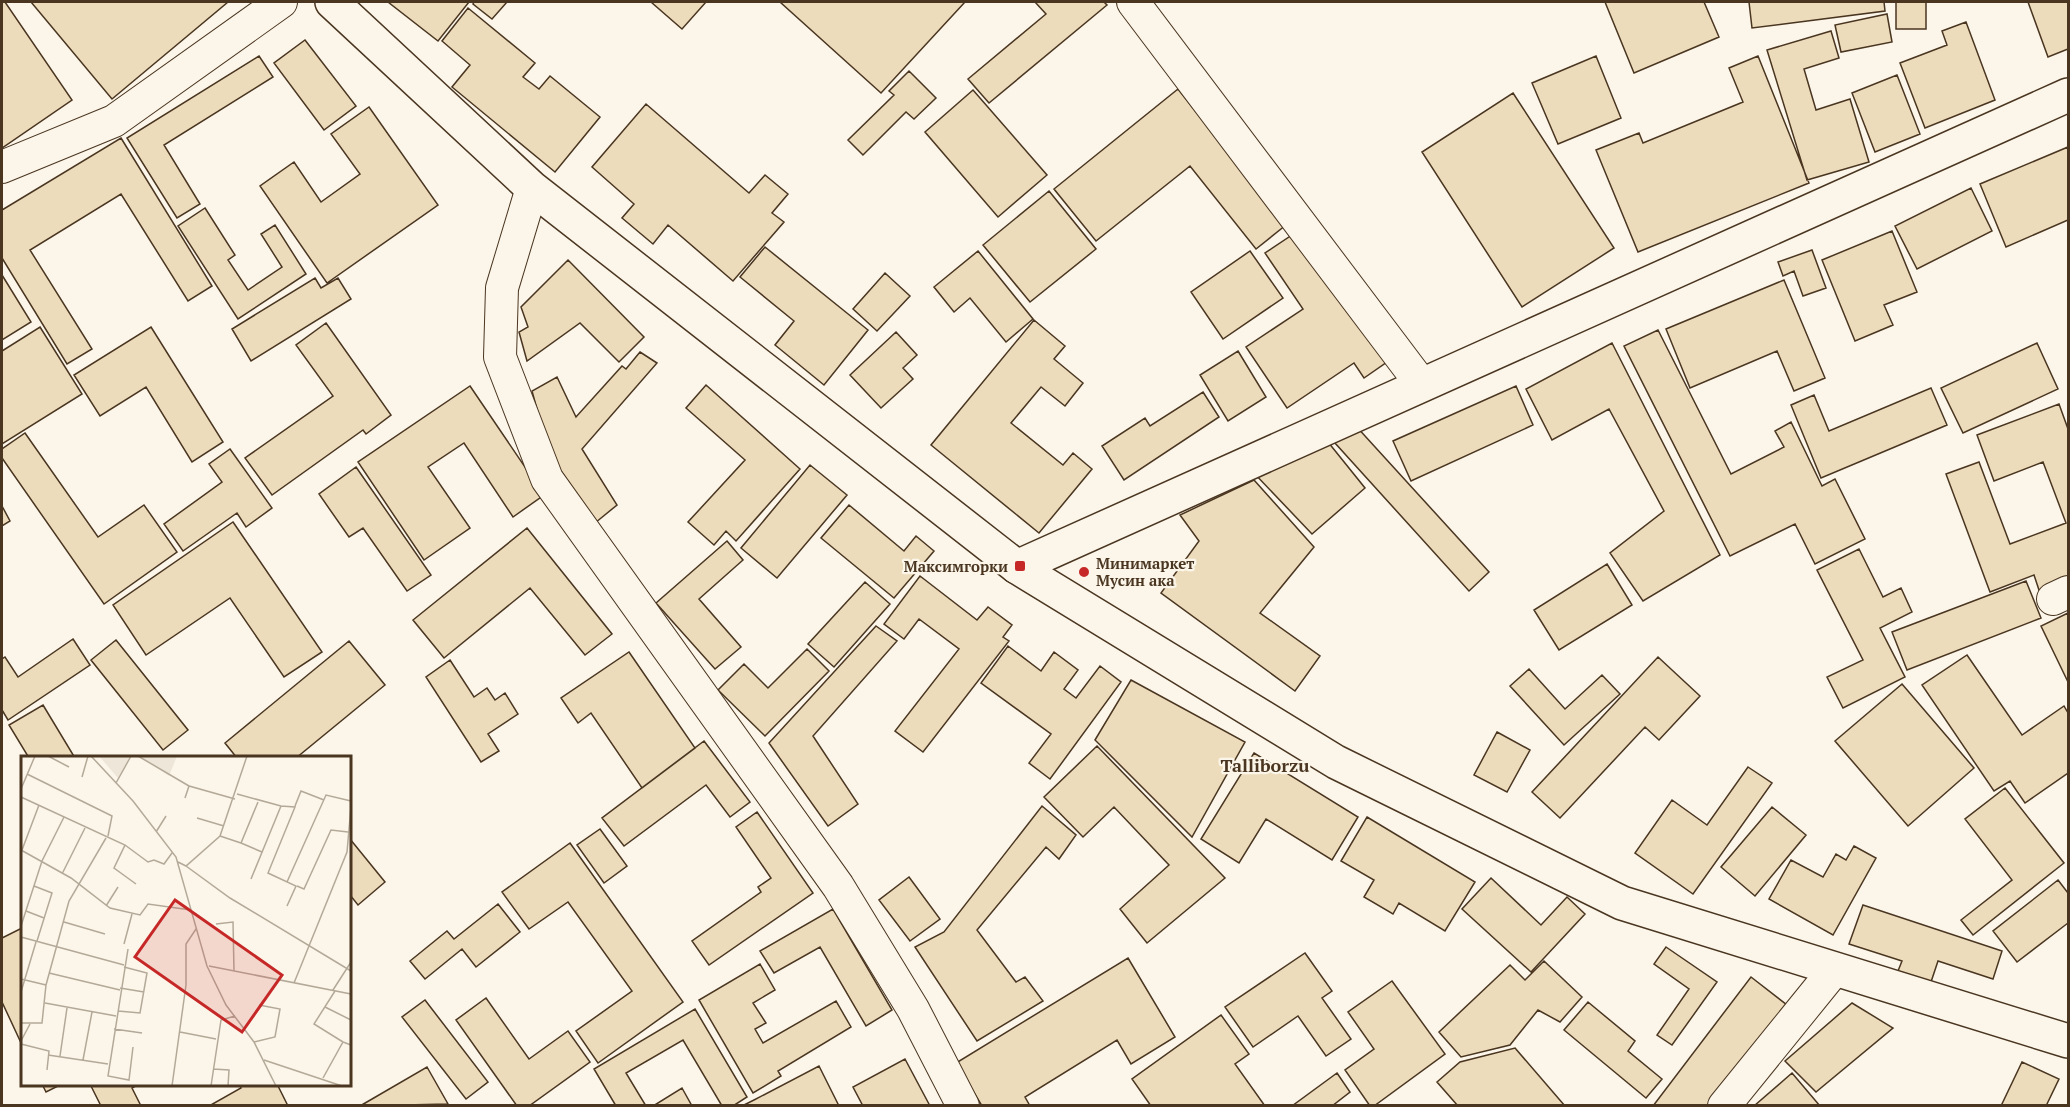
<svg xmlns="http://www.w3.org/2000/svg" width="2070" height="1107" font-family="'PT Serif',serif">
  <style>
    .building { fill: #ecdcbc; stroke: #4a3520; stroke-width: 1.5 }
    .lines { fill: none; stroke-linecap: round; stroke-linejoin: round }
    .minor-casing { stroke: #4a3520; stroke-width: 34 }
    .tertiary-casing { stroke: #4a3520; stroke-width: 36 }
    .secondary-casing { stroke: #4a3520; stroke-width: 36 }
    .minor { stroke: #fbf6e9; stroke-width: 32 }
    .tertiary { stroke: #fbf6e9; stroke-width: 33 }
    .secondary { stroke: #fbf6e9; stroke-width: 33 }
    .poi-dot { fill: #c62828; stroke: #fbf6e9; stroke-width: 2 }
    .labels { text-anchor: middle; dominant-baseline: central; stroke-width: 4.5; stroke-linejoin: round; paint-order: stroke }
    .poi-label { font-size: 15px; font-weight: bold; fill: #4a3520; stroke: #fbf6e9; text-anchor: start }
    .quarter-label { font-size: 18px; font-weight: bold; fill: #4a3520; stroke: #fbf6e9 }
    .inset-road { fill: none; stroke: #b4a999; stroke-width: 1.5 }
    .view { fill: #c62828; fill-opacity: 0.15; stroke: #c62828; stroke-width: 3 }
    .inset-edge { fill: none; stroke: #4a3520; stroke-width: 3 }
  </style>
  <rect width="100%" height="100%" fill="#fbf6e9"/>
  <!-- building -->
  <path class="building" d="M2,2h3l67,98 -70,48z
    M31,2h197l-116,97z
    M388,2h81l-31,39z
    M474,2h33l-15,17 -19,-15z
    M651,2h55l-24,27z
    M780,2h185l-84,91z
    M1035,2h69l3,3 -118,98 -21,-24 78,-65z
    M1605,2h99l15,35 -85,36z
    M1749,2h135l1,9 -133,17z
    M1896,2h30v27h-30z
    M2028,2h40v47l-20,8z
    M468,8l67,55 -12,14 16,12 11,-13 50,41 -45,55 -103,-85 18,-22 -28,-24z
    M1887,14l5,28 -51,10 -6,-27z
    M1966,22l29,78 -70,28 -25,-65 47,-18 -5,-14z
    M1831,31l8,27 -35,11 12,41 34,-11 19,63 -62,18 -40,-130z
    M305,40l51,66 -32,24 -50,-67z
    M259,56l14,21 -109,68 36,59 -23,14 -50,-80z
    M1596,56l25,62 -63,26 -26,-61z
    M1758,56l51,127 -171,69 -42,-102 43,-17 4,10 100,-41 -14,-34z
    M909,71l27,27 -22,21 -8,-7 -43,43 -15,-15 46,-45 -5,-4z
    M1897,75l23,59 -45,18 -23,-59z
    M1178,89l108,136 -30,24 -66,-83 -94,75 -42,-52z
    M973,90l74,85 -49,42 -73,-85z
    M1513,93l101,155 -92,59 -100,-155z
    M646,104l103,89 16,-18 23,19 -16,19 12,9 -51,59 -65,-56 -15,19 -31,-26 12,-14 -42,-37z
    M369,107l69,98 -111,78 -67,-97 34,-24 27,40 39,-28 -29,-40z
    M121,138l91,148 -24,15 -67,-107 -91,56 62,99 -25,15 -65,-106v-48z
    M2068,147v73l-62,27 -26,-63z
    M1971,188l21,43 -75,38 -22,-43z
    M1049,191l47,58 -66,53 -47,-57z
    M205,208l30,47 -7,5 20,30 34,-23 -21,-33 14,-9 31,49 -68,45 -60,-93z
    M1298,231l89,131 -23,16 -10,-15 -67,45 -41,-61 57,-38 -38,-56z
    M1892,231l25,61 -33,13 9,20 -38,16 -33,-81z
    M765,247l103,83 -44,55 -49,-40 19,-24 -54,-44z
    M1812,250l14,38 -23,8 -9,-25 -11,5 -5,-14z
    M978,251l55,68 -27,23 -36,-44 -16,14 -20,-25z
    M1250,251l33,47 -60,41 -32,-47z
    M568,260l76,77 -25,25 -39,-39 -53,38 -8,-29 9,-5 -7,-20z
    M885,273l25,23 -33,35 -24,-22z
    M2,275l29,47 -29,18z
    M315,278l6,10 17,-10 13,21 -100,62 -19,-32z
    M1784,280l41,98 -31,13 -17,-40 -87,37 -24,-59z
    M1034,320l31,26 -11,13 29,24 -18,23 -24,-19 -30,36 52,42 10,-12 19,16 -53,64 -108,-88z
    M326,323l65,92 -25,19 -3,-4 -91,65 -27,-37 88,-62 -37,-51z
    M40,327l42,67 -80,50v-93z
    M151,327l72,115 -31,20 -46,-75 -46,29 -26,-41z
    M1658,330l73,144 53,-27 -9,-16 16,-9 31,64 13,-7 30,60 -50,25 -20,-40 -65,32 -106,-210z
    M896,332l21,23 -14,13 10,11 -32,29 -31,-33z
    M1612,343l108,212 -77,46 -33,-48 54,-42 -55,-102 -57,31 -26,-51z
    M2037,343l21,46 -95,44 -22,-45z
    M1238,351l28,46 -38,24 -28,-46z
    M640,352l17,11 -75,86 35,56 -22,18 -46,-70 -17,-62 25,-14 19,40 46,-51 4,3z
    M706,385l94,84 -64,72 -10,-10 -12,14 -26,-23 57,-62 -59,-52z
    M470,386l74,109 -31,22 -49,-74 -36,24 42,61 -46,32 -66,-98z
    M1516,386l17,39 -122,56 -18,-40z
    M1931,388l16,37 -126,53 -30,-73 23,-10 15,36z
    M1203,392l16,25 -95,63 -22,-34 43,-28 5,8z
    M2059,404l9,25v154l-28,10 -6,-18 -44,17 -44,-118 33,-12 31,82 56,-21 -23,-61 -49,19 -17,-46z
    M1355,425l134,147 -20,19 -134,-148z
    M25,433l73,104 46,-32 33,47 -73,52 -102,-146v-9z
    M1328,442l37,46 -53,46 -59,-62z
    M230,449l42,59 -26,19 -9,-14 -54,38 -19,-27 58,-42 -13,-18z
    M810,465l37,30 -70,83 -36,-30z
    M356,467l75,108 -24,16 -44,-63 -14,9 -30,-43z
    M1254,480l60,67 -54,66 60,43 -25,35 -134,-98 38,-52 -19,-26z
    M849,505l55,46 12,-15 18,15 -40,47 -73,-60z
    M2,506l8,15 -8,5z
    M233,522l89,130 -38,25 -54,-79 -84,57 -33,-50z
    M527,528l85,106 -27,21 -55,-67 -86,70 -31,-38z
    M727,541l16,19 -44,39 42,48 -26,22 -59,-66z
    M1859,549l24,48 18,-9 11,24 -32,16 25,49 -62,31 -16,-31 36,-17 -46,-90z
    M1607,564l25,41 -73,45 -25,-40z
    M920,576l57,44 11,-13 24,18 -9,12 6,4 -86,111 -28,-21 64,-82 -40,-30 -15,20 -20,-15z
    M2026,581l15,37 -134,52 -15,-38z
    M865,582l25,22 -56,63 -26,-23z
    M2068,613v69l-27,-56z
    M876,626l21,15 -84,95 45,68 -30,22 -59,-83z
    M73,639l17,26 -82,55 -6,-10v-51l3,-2 13,20z
    M116,640l72,90 -25,20 -72,-90z
    M349,641l36,44 -89,73h-59l-12,-15z
    M1008,646l33,25 13,-19 24,18 -14,19 12,9 24,-32 21,16 -71,97 -21,-16 22,-29 -70,-51z
    M807,649l22,22 -64,65 -47,-46 26,-26 24,24z
    M629,652l66,96 -53,40 -51,-75 -13,10 -17,-25z
    M1967,655l55,80 42,-29 4,7v60l-43,30 -15,-22 -16,10 -72,-106z
    M1658,657l42,39 -41,44 -14,-13 -85,91 -28,-26z
    M450,660l24,37 13,-9 8,12 10,-7 13,21 -30,20 11,17 -18,11 -55,-85z
    M1529,669l36,40 37,-34 18,19 -56,51 -54,-59z
    M1131,680l114,62 -53,95 -97,-97z
    M1902,684l72,84 -66,58 -73,-85z
    M43,705l32,53h-46l-20,-33z
    M1497,732l33,18 -23,42 -33,-17z
    M704,741l46,61 -20,15 -24,-32 -82,61 -22,-28z
    M1097,746l128,132 -78,65 -27,-34 49,-44 -55,-58 -31,30 -39,-40z
    M1254,753l104,64 -26,43 -66,-41 -27,44 -38,-24z
    M1748,767l24,16 -79,111 -58,-41 37,-53 35,25z
    M2005,788l59,75 -91,72 -12,-15 51,-40 -47,-61z
    M1042,806l34,29 -17,24 -13,-12 -69,83 39,52 9,-5 18,24 -66,40 -62,-94 29,-15z
    M1772,807l34,28 -51,61 -34,-29z
    M757,812l56,81 -104,72 -17,-24 69,-49 -3,-5 13,-9 -35,-51z
    M1367,817l108,65 -30,49 -46,-28 -6,11 -29,-17 10,-17 -33,-19z
    M600,829l27,37 -23,17 -27,-38z
    M350,839l35,43 -27,23 -8,-10z
    M570,843l113,159 -85,61 -22,-32 56,-40 -64,-89 -39,27 -27,-37z
    M1854,846l22,12 -43,77 -64,-36 22,-39 32,17 13,-23 10,6z
    M909,877l31,42 -30,22 -31,-41z
    M1491,878l50,47 26,-28 18,17 -54,58 -69,-63z
    M2058,880l10,13v30l-51,39 -24,-31z
    M498,904l22,28 -44,35 -14,-18 -37,30 -15,-18 37,-30 7,8z
    M1863,905l139,46 -9,28 -55,-18 -7,21 -33,-11 4,-10 -53,-17z
    M833,909l59,101 -26,16 -46,-79 -46,26 -14,-22z
    M22,928v117l-20,-43v-64z
    M1666,947l51,35 -45,63 -15,-10 32,-46 -35,-25z
    M1305,953l27,38 -10,7 29,41 -25,17 -28,-40 -45,31 -28,-40z
    M1128,958l47,79 -44,27 -14,-24 -92,57 5,9h-48l-26,-43z
    M1544,961l38,36 -22,25 -22,-12 -28,35 -49,12 -22,-25 71,-67 15,15z
    M760,964l15,26 -22,13 13,20 -11,6 8,14 73,-42 15,26 -73,44 3,5 -28,17 -54,-93z
    M1751,977l36,28 -77,101h-57z
    M1392,981l53,73 -71,52h-4l-25,-36 29,-21 -26,-37z
    M486,998l43,61 39,-28 22,31 -61,44h-12l-61,-86z
    M425,1000l63,82 -22,17 -64,-82z
    M1588,1002l47,39 -7,10 34,28 -16,19 -82,-68z
    M1852,1003l41,25 -77,64 -31,-31z
    M695,1009l52,88 -14,9h-11l-39,-66 -57,33 20,33h-30l-22,-37z
    M1221,1015l28,39 -14,10 30,42h-114l-19,-27z
    M1515,1048l50,58h-107l-21,-24 23,-20z
    M905,1059l25,47h-67l-10,-19z
    M2022,1062l37,17 -13,27h-45z
    M819,1066l20,40h-97l12,-6z
    M427,1067l21,37 -88,2z
    M1337,1073l13,19 -18,14h-40z
    M1792,1073l28,33h-66z
    M42,1084h20l-16,8z
    M90,1084h49l-7,4 9,18h-40z
    M239,1084h38l11,22h-79l32,-18z
    M682,1088l10,18h-39z"/>
  <g class="lines">
    <defs>
      <path id="minor" d="M1133,2l289,383
        M2,167l112,-46 167,-119
        M532,188l-30,100 -2,69 47,122 291,407 75,123 50,97
        M2053,599l15,-7
        M1724,1106l111,-137"/>
      <path id="tertiary" d="M1017,567l1051,-472"/>
      <path id="secondary" d="M332,2l200,186 485,379 319,195 286,141 446,138"/>
    </defs>
    <!-- minor casing -->
    <use href="#minor" class="minor-casing"/>
    <!-- tertiary casing -->
    <use href="#tertiary" class="tertiary-casing"/>
    <!-- secondary casing -->
    <use href="#secondary" class="secondary-casing"/>
    <!-- minor -->
    <use href="#minor" class="minor"/>
    <!-- tertiary -->
    <use href="#tertiary" class="tertiary"/>
    <!-- secondary -->
    <use href="#secondary" class="secondary"/>
  </g>
  <!-- markers -->
  <g class="poi-dot">
    <rect x="1014" y="560" width="12" height="12" rx="3"/>
    <circle cx="1084" cy="572" r="6"/>
  </g>
  <g class="labels">
    <!-- poi labels -->
    <g class="poi-label">
      <text x="1096" y="563">Минимаркет<tspan x="1096" dy="17">Мусин ака</tspan></text>
      <text x="1008" y="566" text-anchor="end">Максимгорки</text>
    </g>
    <!-- quarter labels -->
    <g class="quarter-label">
      <text x="1265" y="765">Talliborzu</text>
    </g>
  </g>
  <!-- overview -->
  <g transform="translate(21 756)">
    <rect width="330" height="330" fill="#fbf6e9"/>
    <path d="M78,0h31l-12,22zM119,0h37l-8,20z" fill="#ede6d9"/>
    <path class="inset-road" d="M27,0l21,11M70,0l42,45 43,56 31,109 19,39 28,37 22,44M117,0l51,30M6,18l85,42 -4,20M61,21l6,-21M95,27l15,-27M0,33l14,-33M216,38l44,12M0,41l104,48 -11,23 22,16M164,42l4,-12 46,13M274,50l6,-15 23,9M176,62l27,8M135,76l10,-16M199,80l21,7 17,-41M220,87l21,9M104,89l23,17 6,-2 10,4 8,-11M0,94l50,28 39,30 30,7 8,-11 43,6M1,94l17,-45M157,106l8,4 34,-30 27,-80M165,110l44,32 121,73M41,118l23,-46M230,123l30,-73 14,1 -27,66 28,13 -9,20M266,126l39,-87 25,6M13,130l18,7 -15,48M276,130l7,3 27,-59 17,2M85,150l12,-19M5,155l18,7M43,166l41,12M195,168l17,-2 1,49M0,170l21,-65 22,-44M0,181l103,28M103,188l8,-30M107,193l-20,127 21,4 4,-33M188,210l142,28M28,217l71,17M0,223l25,6M273,227l53,-131 4,-45M99,232l24,4M312,234l18,-28M314,235l-21,33 29,18M0,236l15,-50M24,247l71,13M304,251l26,13M97,255l22,2 7,-40 -23,-6M0,267h21l4,-38 23,-84 37,-63M93,273l28,4M159,276l36,7M0,285l9,-17M233,286l21,-5 5,-28 -21,-4M0,288l28,7 -2,19M27,299l60,9M39,300l7,-48M62,304l9,-48M243,304l78,26M192,313l16,1 -1,16M302,322l20,-36 8,3M151,330l14,-101v-41l10,-15M190,330l10,-66 14,-4"/>
    <path class="view" d="M154,144l107,75 -40,57 -107,-75z"/>
    <rect width="330" height="330" class="inset-edge"/>
  </g>
  <!-- border -->
  <rect width="2070" height="1107" fill="none" stroke="#4a3520" stroke-width="6"/>
</svg>
